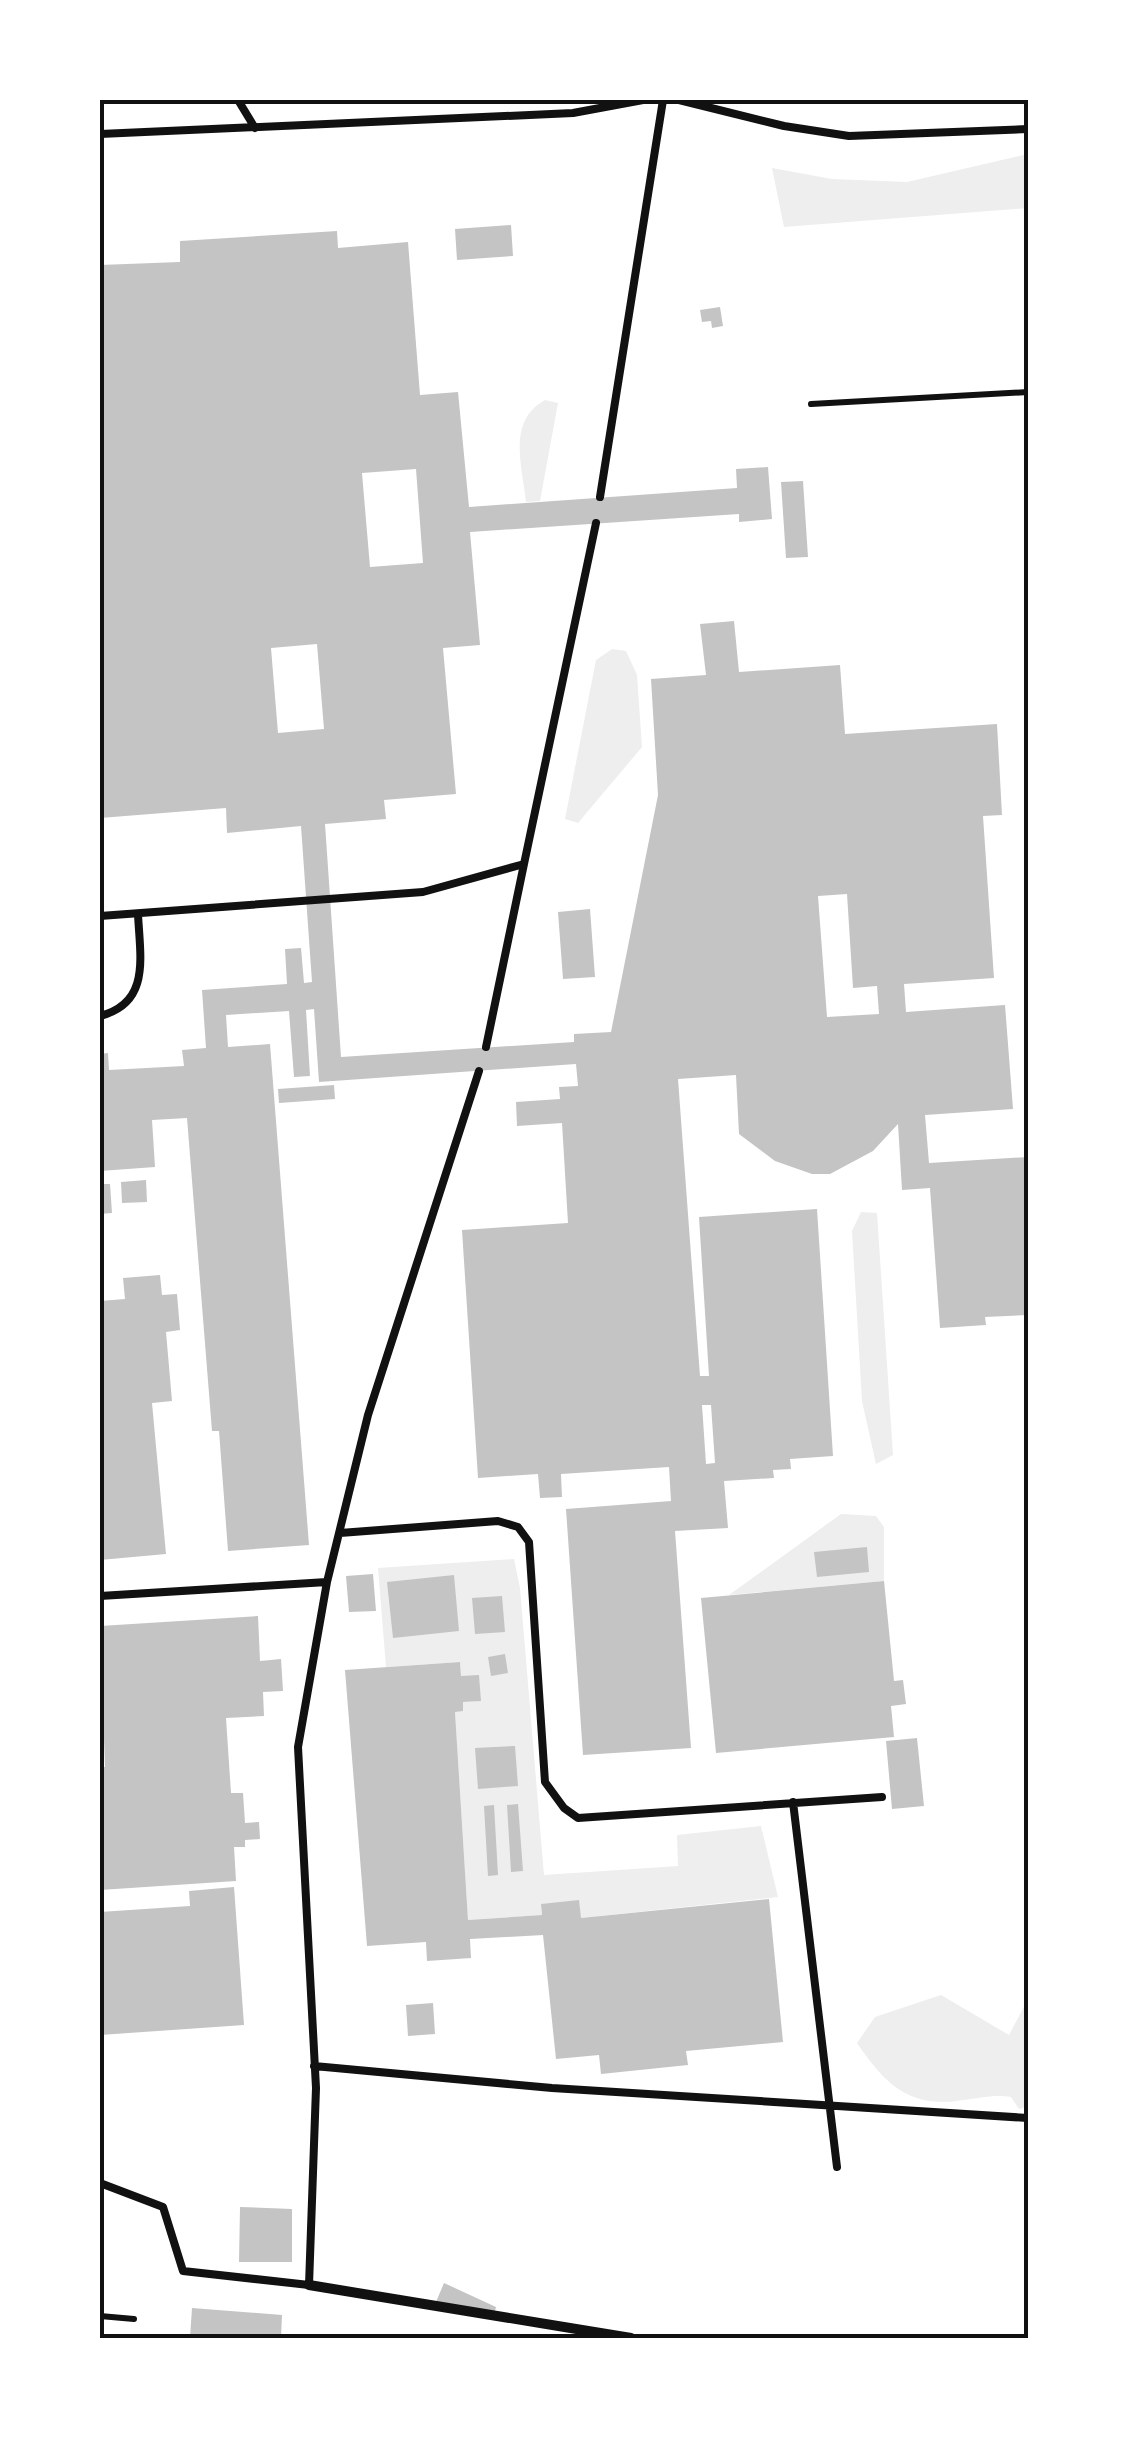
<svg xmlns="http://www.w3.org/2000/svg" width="1128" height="2438" font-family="'Public Sans',sans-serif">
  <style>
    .green { fill: #eee }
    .building { fill: #c4c4c4; fill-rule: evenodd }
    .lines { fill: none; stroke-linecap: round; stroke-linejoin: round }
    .path { stroke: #111; stroke-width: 6 }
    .service { stroke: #111; stroke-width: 8 }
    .minor { stroke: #111; stroke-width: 10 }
    .neatline { fill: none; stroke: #111; stroke-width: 4 }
  </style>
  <rect width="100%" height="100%" fill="#fff"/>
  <!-- green -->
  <path class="green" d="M1028,154v54l-244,19 -12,-59 60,11 75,3z
    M545,400l13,3 -18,98 -14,1c-4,-37 -19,-81 19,-102z
    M612,649l14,2 11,24 5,72 -64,76 -13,-4 31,-159z
    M861,1212l16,1 16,242 -17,9 -14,-63 -10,-170z
    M841,1514l35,2 8,11v54l-155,14z
    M514,1559l6,29 24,287 134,-9 -1,-31 84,-9 17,71 -197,21 -40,-14 1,11 -74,5 -13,-208 8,-10 17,-1 -1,-25h-18l-1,-14 -74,5 -8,-99z
    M941,1995l68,40 19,-36v107l-9,3 -8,-12c-18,-3 -30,1 -48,3 -54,9 -78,-16 -106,-57l18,-26z"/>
  <!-- building -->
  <path class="building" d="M511,225l2,31 -56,4 -2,-31z
    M337,231l1,17 70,-6 12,153 38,-3 11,115 268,-19 -1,-19 32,-2 4,52 -33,3v-8l-269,18 10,113 -37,3 13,146 -72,6 2,19 -61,5 16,233 233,-15v-8l37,-2 47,-237 -7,-116 55,-4 -6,-51 34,-3 5,51 101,-7 5,69 152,-10 5,91 -19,1 11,162 -90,6 2,28 99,-7 8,104 -88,6 4,48 99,-6v158l-43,2 1,8 -46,3 -10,-140 -28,2 -4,-66 -25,27 -43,23h-18l-37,-13 -36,-27 -3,-59 -58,4 22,297h9l-10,-159 118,-8 16,247 -43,3 1,10 -18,1 1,8 -50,3 4,47 -53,3 16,217 -108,7 -17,-246 105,-8 -2,-34 -108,7 1,23 -22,1 -2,-24 -60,4 -16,-248 106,-7 -6,-100 -45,3 -1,-24 44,-3 -1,-12 19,-1 -2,-22 -257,18 -5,-73 -8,1 4,66 -16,1 -5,-66 -63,4 2,32 42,-3 39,501 -81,6 -9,-120h-7l-25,-313 -35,2 3,47 -55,4v-117l8,-1 1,17 75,-4 -2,-16 24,-2 -4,-58 85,-6 -2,-35 16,-1 3,35 8,-1 -11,-156 -74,7 -1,-25 -126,10v-553l80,-3v-21zM416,469l7,94 -53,4 -8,-94zM317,644l7,85 -46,4 -7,-85zM847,894l6,94 24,-2 2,28 -52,3 -9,-121zM702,1405h9l4,58 -9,1z
    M720,307l3,19 -11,2 -1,-7 -9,1 -2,-12z
    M803,481l5,76 -22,1 -5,-76z
    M590,909l5,68 -32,2 -5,-67z
    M334,1085l1,14 -56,4 -1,-14z
    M146,1180l1,22 -25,1 -1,-21z
    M100,1184h10l2,29 -12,1z
    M160,1275l2,20 15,-1 3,36 -14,2 6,69 -20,2 14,151 -66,6v-259l25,-2 -2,-21z
    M867,1547l2,25 -52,5 -3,-25z
    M373,1574l3,37 -27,1 -3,-36z
    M454,1575l5,56 -66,7 -6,-56z
    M884,1581l10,100 9,-1 3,24 -15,2 3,31 -178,16 -15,-155z
    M502,1596l3,36 -30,2 -3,-36z
    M258,1616l2,45 21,-2 2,32 -20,1 1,24 -38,2 5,75h12l2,30 14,-1 1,17 -15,1v7h-11l2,34 -136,9v-123h5l-5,-141z
    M505,1654l3,19 -17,3 -3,-19z
    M460,1662l1,14 18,-1 2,26 -18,1v9l-8,1 13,208 74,-5 -1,-11 38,-4 2,18 188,-19 14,143 -97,9 2,14 -87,9 -2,-19 -43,4 -13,-124 -73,4 1,19 -44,3 -1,-19 -59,4 -22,-276z
    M917,1738l7,68 -32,3 -6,-68z
    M515,1746l3,40 -40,3 -3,-41z
    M518,1804l5,67 -12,1 -4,-67z
    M494,1805l4,70 -10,1 -4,-70z
    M234,1887l10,138 -144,10v-123l90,-6 -1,-15z
    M433,2003l2,31 -27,2 -2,-31z
    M240,2207l52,2v53h-53z
    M444,2283l52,24 -2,8 -58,-13z
    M192,2308l90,7 -1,23h-91z"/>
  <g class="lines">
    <!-- path -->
    <path class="path" d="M811,404l217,-12
      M100,2316l34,3"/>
    <!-- service -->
    <path class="service" d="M238,100l17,28
      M679,100l105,26 65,10 179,-7
      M100,134l473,-21 70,-13
      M600,497l63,-397
      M100,916l323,-24 101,-28 72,-341
      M100,1016c51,-13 40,-59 38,-102
      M486,1047l38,-183
      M340,1533l158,-12 20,6 11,15 16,240 19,26 14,10 304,-21
      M100,1596l227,-14 41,-167 111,-344
      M793,1802l44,365
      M314,2066l238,22 476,30
      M100,2183l63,24 20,64 126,14 7,-197 -18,-341 29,-165"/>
    <!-- minor -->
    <path class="minor" d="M309,2285l322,53"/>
  </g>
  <!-- border -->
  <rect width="1128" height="2438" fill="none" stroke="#ffffff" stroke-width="205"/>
  <rect x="102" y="102" width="924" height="2234" class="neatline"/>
</svg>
